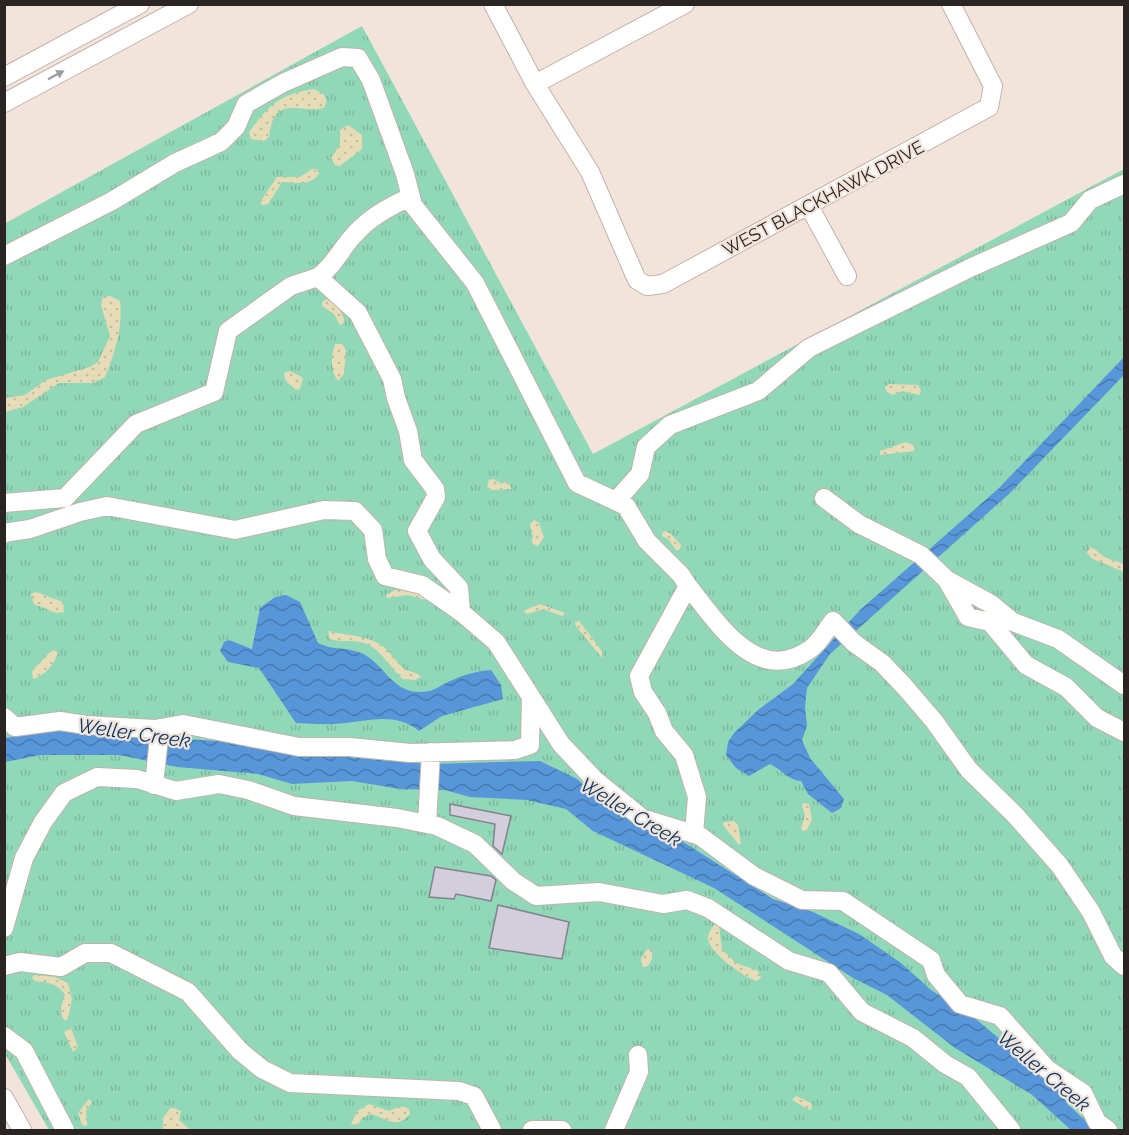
<svg xmlns="http://www.w3.org/2000/svg" width="1129" height="1135" font-family="Raleway,sans-serif">
  <style>
    .grass { fill: url(#grass-tufts) }
    .sand { fill: url(#sand-dots) }
    .water { fill: url(#water-waves) }
    .lines { fill: none; stroke-linecap: round; stroke-linejoin: round }
    .stream { stroke: #5796d9; stroke-width: 4 }
    .building { fill: #d2cedc; stroke: #85828f; stroke-width: 1.5 }
    .minor-casing { stroke: #c1b2aa; stroke-width: 20 }
    .minor { stroke: #fff; stroke-width: 18 }
    .oneway { fill: #9f9d9c }
    .labels { text-anchor: middle; dominant-baseline: central; stroke-width: 4.5; stroke-linejoin: round; paint-order: stroke }
    .street-label { font-size: 18px; fill: #2a2522; stroke: #f2e3db }
    .water-label { font-size: 20px; font-style: italic; fill: #0a3863; stroke: #f2e3db }
  </style>
  <defs>
    <pattern id="grass-tufts" width="24" height="20" patternUnits="userSpaceOnUse" patternTransform="scale(1.5)"><rect width="24" height="20" fill="#91d8b8"/><path d="M3 7l-1-3M5 7V3M7 7l1-3M15 17l-1-3M17 17v-4M19 17l1-3" fill="none" stroke="#7db99e"/></pattern>
    <pattern id="sand-dots" width="8" height="8" patternUnits="userSpaceOnUse" patternTransform="scale(1.5)"><rect width="8" height="8" fill="#e6ddb8"/><path d="M2 2h.1M6 6h.1" fill="none" stroke="#c5be9e" stroke-width="1.8" stroke-linecap="round"/></pattern>
    <pattern id="water-waves" width="16" height="10" patternUnits="userSpaceOnUse" patternTransform="scale(1.5)"><rect width="16" height="10" fill="#5796d9"/><path d="M0 5q4-4 8 0t8 0" fill="none" stroke="#487ab0"/></pattern>
  </defs>
  <rect width="100%" height="100%" fill="#f2e3db"/>
  <!-- grass -->
  <path class="grass" d="M362,26l231,428 531,-285v961h-1075l-45,-78v-828z"/>
  <!-- sand -->
  <path class="sand" d="M314,89l9,5 4,6 -3,8c-26,6 -50,-15 -55,29l-5,4 -13,-2 -2,-7c20,-27 31,-38 65,-43z
    M348,125l14,10v14l-22,17 -5,-1 -4,-7 9,-13v-15z
    M312,169h5l2,5c-10,13 -23,8 -37,8l-14,22 -6,1 -2,-3 17,-25h23z
    M110,296l10,5c3,28 -5,51 -15,76l-12,6h-34l-36,24 -18,5v-14l20,-3 21,-15 44,-13 8,-5 12,-26 -9,-31 2,-8z
    M327,299l12,8 6,15 -5,3 -6,-11 -12,-8v-4z
    M335,344h7l4,6 -2,24 -6,7c-8,-10 -7,-25 -3,-37z
    M290,371l13,7 -3,11 -4,1 -11,-10 -1,-7z
    M889,384l29,1 3,6 -1,4 -18,-4 -9,4 -7,-4 -1,-4z
    M906,442l9,4 -1,5 -34,4v-4z
    M493,479l9,5 5,-3 5,8 -20,1 -5,-3 2,-7z
    M534,520l5,3 5,14 -6,9 -7,-3 2,-6 -3,-13z
    M663,530l8,4 10,11 -1,5h-4l-8,-11 -6,-3z
    M1090,546l16,12 18,6v8l-31,-13 -6,-6z
    M395,590h19l14,7 -2,3 -18,-5 -21,3 -1,-3z
    M36,592l27,10 1,10 -8,1 -22,-9 -3,-10z
    M540,604l25,9 -3,3 -19,-7 -16,5 -4,-3z
    M579,621l23,30v7l-26,-32 -1,-4z
    M328,631c20,5 41,4 57,17 7,6 12,16 20,21 6,4 11,2 16,8l-6,3 -12,-1c-13,-11 -23,-31 -39,-36 -12,-4 -23,0 -34,-4z
    M52,650l6,2c-2,10 -14,25 -25,27l-1,-8z
    M804,803l5,1 3,15 -5,11 -3,1 -3,-2 4,-14 -3,-10z
    M734,821l4,4 3,18 -2,2 -16,-20 1,-3z
    M714,925l5,1 3,24 14,13 22,8 3,6 -4,4c-12,-3 -49,-29 -49,-43 0,-5 4,-10 6,-13z
    M647,949l5,1v9l-4,7 -5,1 -2,-8z
    M35,975l20,2 13,6 4,16 -4,20 -2,2c-9,-6 -4,-17 -1,-26 -7,-12 -18,-13 -31,-14l-2,-4z
    M71,1028l7,19 -5,5 -9,-20z
    M796,1096l15,7 1,5 -2,2 -18,-10z
    M89,1099l3,3 -6,9 1,15 -5,-1 -4,-12z
    M369,1104l20,7c8,-3 12,-7 20,-2l1,5c-14,16 -21,5 -39,0l-9,4 -4,7 -7,-1 6,-13z
    M171,1107l10,4 -2,9 11,10h-27v-12z"/>
  <!-- water -->
  <path class="water" d="M1124,357v18l-114,118 -180,161 -23,34 -2,19 2,19 -5,14 8,18 34,41 -3,9 -9,5 -24,-19 -7,-13c-12,0 -20,-12 -31,-17l-21,12 -13,-8 -10,-13 2,-13 6,-9 24,-23 35,-26 67,-74 139,-122z
    M286,595l14,7 18,41c15,7 22,4 37,8 30,7 35,48 74,40 6,-1 12,-6 17,-8 14,-7 29,-12 45,-13l10,15 2,14 -61,17 -23,15c-26,-21 -55,-8 -85,-7 -12,1 -25,-1 -38,-1l-37,-55 -31,-6 -8,-11 4,-9 5,-2 23,9 8,-41 15,-11z
    M57,731l160,10 58,10 154,13 111,-3 37,18 35,30 65,29 96,61 40,13 46,22 42,29 30,27 40,25 84,70 17,26 20,19h-21l-40,-36 -76,-46 -68,-53 -34,-17 -139,-90 -121,-57 -27,-22 -39,-9 -57,-3 -25,-7 -45,-1 -48,-8 -60,3 -34,-10 -81,-7 -58,-12h-78l-36,7 -1,-24z"/>
  <g class="lines">
    <!-- stream -->
    <path class="stream" d="M1069,1108l23,22"/>
  </g>
  <!-- building -->
  <path class="building" d="M450,804l61,12 -9,38 -9,-8 2,-22 -45,-9z
    M435,867l56,9 5,4 -5,21 -35,-7 -2,5 -25,-2z
    M498,905l71,17 -7,37 -73,-11z"/>
  <g class="lines">
    <defs>
      <path id="minor" d="M493,4l42,80 55,88 47,108 10,6 16,-2 326,-177 4,-21 -42,-82
        M4,77l136,-73
        M535,84l150,-80
        M4,103l185,-99
        M809,206l38,70
        M4,256l108,-55 63,-38 46,-21 15,-15 10,-23 37,-21 59,-26 16,1 13,22 34,94 8,31 62,78 102,200 49,23 21,35 34,34 7,11 -49,90 4,16 14,21 7,18 20,24 13,42 -3,36
        M318,277c17,-12 23,-29 37,-43 14,-16 37,-29 56,-37
        M824,498l35,26 62,31 26,25 44,24 22,18 45,17 66,46
        M616,501l24,-27 6,-27 24,-22 88,-34 51,-43 163,-81 99,-44 19,-23 34,-16
        M4,503l61,-5 71,-74 78,-32 14,-61 63,-45 27,-9 40,36 34,66 4,19 12,33 5,29 22,29 1,8 -19,34 15,28 27,29 2,24
        M4,533l26,-4 50,-17 27,-6 128,24 89,-20 31,1 18,19 4,29 8,17 37,9 39,27 35,30 65,102 34,36 47,38 58,18 54,40 48,24 41,1 88,59 5,15 24,29 40,12 47,53 36,24 14,29 11,8
        M948,582l20,35 22,5 36,43 40,22 31,31 27,14
        M688,586c29,36 68,100 121,64 10,-6 17,-20 24,-29l21,22 28,20 22,23 30,35 35,49 46,45 45,51 31,46 22,44 11,10
        M4,717l11,10 45,-6 26,4 69,4 28,-5 116,23h51l60,6 105,-3 15,-5 1,-48
        M154,785l6,-57
        M427,824l4,-72
        M4,928l20,-70 19,-36 21,-29 33,-16 40,2 39,12 43,-7 29,6 46,16 103,12 40,8 38,18 38,37 23,15 63,-4 64,12 24,-4 21,8 81,53 40,12 33,39 51,26 32,26 23,13 43,53
        M4,966l16,-4 41,5 24,-14h26l77,39 52,59 22,18 28,14 169,8 15,5 18,34
        M4,1036l20,15 41,79
        M4,1098l18,32
        M532,1130h30
        M614,1130l25,-58 -1,-17"/>
    </defs>
    <!-- minor casing -->
    <use href="#minor" class="minor-casing"/>
    <!-- minor -->
    <use href="#minor" class="minor"/>
  </g>
  <!-- one-way arrows -->
  <defs><path id="oneway-solid" d="M-6-.8H1V-3.2L6.5 0L1 3.2V.8H-6Z" transform="scale(1.5)"/></defs>
  <use class="oneway" href="#oneway-solid" transform="translate(56 75) rotate(-28)"/>
  <g class="labels">
    <!-- street labels -->
    <g class="street-label">
      <text transform="translate(823 198) rotate(-28)">WEST BLACKHAWK DRIVE</text>
    </g>
    <!-- water labels -->
    <g class="water-label">
      <text transform="translate(134 733) rotate(8)">Weller Creek</text>
      <text transform="translate(631 812) rotate(31)">Weller Creek</text>
      <text transform="translate(1044 1071) rotate(40)">Weller Creek</text>
    </g>
  </g>
  <!-- border -->
  <rect width="1129" height="1135" fill="none" stroke="#2a2522" stroke-width="12"/>
</svg>
